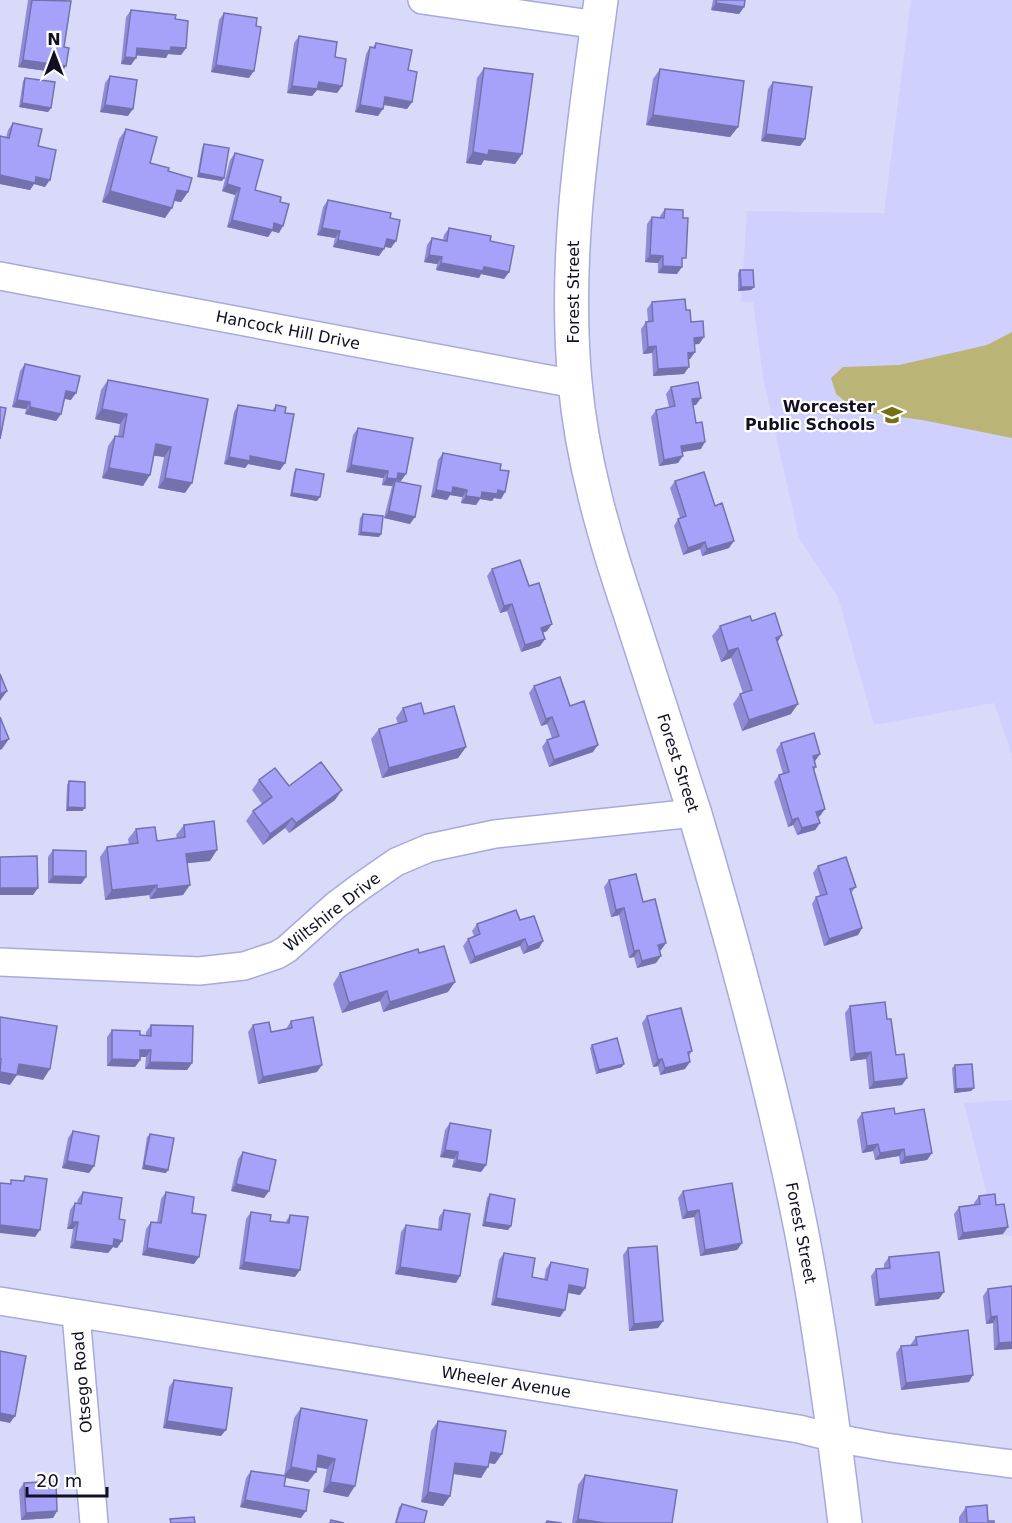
<svg xmlns="http://www.w3.org/2000/svg" width="1012" height="1523" font-family="'DejaVu Sans',sans-serif">
  <style>
    .built { fill: #d0d0ff }
    .green { fill: #bab577 }
    .lines { fill: none; stroke-linecap: round; stroke-linejoin: round }
    .minor-casing { stroke: #a9a9da; stroke-width: 30 }
    .secondary-casing { stroke: #a9a9da; stroke-width: 36 }
    .minor { stroke: #fff; stroke-width: 27 }
    .secondary { stroke: #fff; stroke-width: 33 }
    .wall { fill: #8f8bd7 }
    .shaded-wall { fill: #7471af }
    .building { fill: #a6a2fa; stroke: #7471af; stroke-width: 1.5 }
    .labels { text-anchor: middle; dominant-baseline: central; stroke-width: 4.5; stroke-linejoin: round; paint-order: stroke }
    .street-label { font-size: 16px; fill: #111022; stroke: #fefefe }
    .poi-label { font-size: 16px; font-weight: bold; fill: #111022; stroke: #fefefe; text-anchor: end }
  </style>
  <rect width="100%" height="100%" fill="#d9daf9"/>
  <!-- built -->
  <path class="built" d="M911,0h101v755l-18,-52 -120,22 -36,-128 -39,-59 -36,-161 -10,-75h-12l6,-91 137,2z
    M1012,1100v136l-15,-1 -33,-132z"/>
  <!-- green -->
  <path class="green" d="M1012,332v106l-90,-18 -65,-9 -21,-17 -5,-16 12,-11 56,-2 88,-20z"/>
  <g class="lines">
    <defs>
      <path id="minor" d="M422,0l176,25
        M0,276l575,108
        M0,962l199,9 45,-5 33,-11 10,-6 49,-44 24,-18 36,-25 33,-14 66,-14 199,-21
        M0,1301l799,128c70,19 142,25 213,35
        M76,1314l18,209"/>
      <path id="secondary" d="M601,0c-17,127 -38,254 -26,382 7,78 29,154 54,228 21,67 44,134 65,201 41,138 79,277 107,418 19,97 32,195 44,294"/>
    </defs>
    <!-- minor casing -->
    <use href="#minor" class="minor-casing"/>
    <!-- secondary casing -->
    <use href="#secondary" class="secondary-casing"/>
    <!-- minor -->
    <use href="#minor" class="minor"/>
    <!-- secondary -->
    <use href="#secondary" class="secondary"/>
  </g>
  <!-- wall -->
  <path class="wall" d="M28,0h39l-3,47 2,19 -5,7 -43,-6z
    M713,0h32l-1,7 -5,7 -28,-4z
    M131,10l44,9 11,29 -5,7 -13,-1 -2,4 -30,-3 -5,10 -10,-1 5,-47z
    M224,13l25,65 -38,-6 8,-52z
    M299,36l36,21 7,29 -5,7 -20,-3 -5,6 -25,-3 7,-50z
    M376,43l32,27 4,32 -5,7 -24,-4 -5,11 -23,-4 11,-58 4,-7h3z
    M484,68l38,86 -7,10 -31,-4 -3,5 -15,-2 11,-85z
    M660,69l78,58 -8,10 -84,-12 7,-46z
    M110,76l18,40 -28,-4 5,-29z
    M25,78l26,30 -3,4 -29,-5 4,-26z
    M773,82l32,57 -5,7 -39,-5 7,-52z
    M13,123l25,23 7,41 -11,-3 -4,6 -30,-6v-48l6,2 2,-8z
    M126,129l24,34 18,8 20,21 -7,10 -7,-1 -9,17 -63,-16 17,-63z
    M204,144l20,34 -2,3 -25,-4 5,-29z
    M235,153l20,37 25,12 -1,31 -7,-2 -4,6 -41,-10 8,-32 -13,-4 8,-31z
    M328,200l62,18 1,30 -6,-1 -6,9 -46,-9 2,-9 -18,-3 6,-28z
    M665,209l17,55 -5,10 -19,-1v-10l-13,-1 2,-38 5,-7 8,1v-2z
    M449,228l41,13 19,31 -5,7 -23,-5 -2,4 -43,-8 1,-6 -13,-2 3,-17 5,-7 11,2 1,-5z
    M740,270l14,17 -3,3 -13,1v-18z
    M652,302l34,8 5,12 13,15 -5,7h-5l1,8 -5,7h-1l-5,15 -31,2 -1,-23 -9,1 -2,-25 5,-7 2,-1 -1,-12z
    M25,364l46,36 -6,-1 -4,15 -5,7 -31,-7 1,-5 -14,-2 8,-36z
    M108,380l100,19 -23,94 -27,-5 6,-31 -10,-2 -11,31 -41,-8 6,-32 7,-10h3l2,-12 -25,-5 6,-29z
    M671,387l25,18h-3l8,44 -19,3 -4,11 -19,3 -8,-49 5,-7 13,-3 -3,-13z
    M238,405l34,6 4,-6 9,8v50l-5,7 -32,-6 -3,4 -21,-4 10,-52z
    M358,428l43,53h-5l14,43 -26,-6 8,-32 -10,-1 1,-7 -37,-6 7,-37z
    M443,453l57,17 5,22 -4,7 -7,-1 -2,3 -12,-2 -4,6 -15,-2 1,-6 -12,-2 -3,5 -16,-3 7,-37z
    M296,469l21,32 -27,-5 4,-24z
    M675,481l54,67 -27,8 -2,-7 -17,6 -9,-29 4,-7 2,-1 -10,-30z
    M363,514l16,23 -21,-2 2,-17z
    M492,569l37,17 18,45 -4,2 2,6 -5,7 -19,6 -14,-41 -7,2 -13,-37z
    M752,621l25,22 14,71 -49,17 -9,-27 7,-10 3,-1 -12,-35 -10,4 -9,-26 8,-10z
    M534,686l36,20 23,46 -44,15 -7,-20 5,-7 5,-2 -5,-14 -6,2 -12,-33z
    M403,708l21,6 42,33 -8,11 -76,20 -11,-39 8,-10 19,-5 -2,-6z
    M781,743l39,11 -5,7 1,6 -2,3 6,46 -2,1 2,6 -5,7 -18,5 -4,-10 -5,2 -14,-45 5,-7 4,-1 -7,-24z
    M259,780l30,6 46,14 -46,33 -4,-5 -22,17 -17,-24 7,-10 9,-7 -10,-14z
    M69,781l16,27 -3,3h-16l1,-26z
    M184,825l26,36 -22,2 -5,32 -33,4 -1,-4 -44,5 -5,-43 7,-10 22,-3 -1,-5 8,-10 21,12 20,-3 -1,-3z
    M53,850l33,27 -5,7 -33,-1v-26z
    M818,866l38,21 -5,6 11,35 -4,7 -34,11 -12,-42 4,-7 4,-1 -7,-23z
    M609,880l34,22 23,41 -5,7 -2,1 -3,12 -19,5 -3,-11 -5,1 -10,-43 -8,2 -7,-30z
    M520,920l23,21 -4,7 -16,6 -3,-8 -50,18 -7,-18 5,-7 6,-3 -2,-5 5,-7z
    M419,953l29,39 -65,20 -3,-11 -38,12 -9,-29 7,-11z
    M850,1006l37,13 15,66 -33,4 -3,-30 -16,2 -5,-48z
    M647,1016l45,35 -3,5 -4,13 -25,6 -2,-9 -5,1 -11,-44z
    M291,1021l26,51 -59,12 -10,-52 5,-7 18,7 15,-3z
    M151,1025l41,38 -5,7 -42,-1 1,-12h-6v3l-5,7 -28,-1v-29l5,-7 28,5 6,1v-4z
    M592,1045l30,22 -26,7 -6,-26z
    M955,1065l19,23 -3,3 -17,2 -2,-25z
    M862,1113l33,1 37,39 -5,7 -27,4 -1,-8 -24,4 -2,-9 -11,2 -5,-33z
    M450,1123l36,42 -5,7 -29,-5 2,-8 -14,-2 5,-27z
    M73,1131l21,35 -5,7 -27,-5 6,-30z
    M150,1134l16,39 -24,-4 5,-32z
    M243,1152l26,39 -5,7 -33,-7 7,-32z
    M683,1191l59,52 -5,7 -37,6 -6,-39 -12,2 -4,-21z
    M83,1192l36,27 3,22 -5,7 -4,-1 -5,6 -38,-5 3,-19h-6l3,-19 5,-7h2l1,-4z
    M166,1192l28,72 -52,-9 4,-26 5,-7 6,1 4,-24z
    M490,1194l21,32 -3,4 -26,-4 5,-28z
    M979,1196l17,9 7,29 -45,6 -4,-26 5,-7 15,-2v-2z
    M444,1210l16,66 -4,7 -61,-9 6,-42 5,-7 32,5 1,-13z
    M251,1212l19,9 15,2 5,-8 5,62 -56,-8 7,-50z
    M628,1248l35,73 -5,7 -29,3 -6,-76z
    M504,1253l28,24 12,3 2,-11 5,-7 29,33 -12,-2 -8,24 -69,-12 8,-45z
    M889,1257l50,42 -64,7 -4,-30 5,-7 8,-1v-4z
    M1012,1286v63l-18,1 -1,-27 -7,1 -3,-28 5,-7z
    M916,1337l53,45 -68,8 -5,-37 5,-7 10,-1v-1z
    M174,1380l47,56 -58,-8 6,-41z
    M301,1408l66,12 -19,77 -25,-5 4,-23 -11,-2 -8,15 -22,-4 -2,8 17,32 -61,-11 6,-29 5,-7 33,5 10,-58z
    M438,1421l57,43 -6,-1 -8,15 -28,-4 -3,22 -7,10 -22,-4 10,-71z
    M585,1475l87,48h-100l6,-38z
    M24,1483l33,28 -4,7 -32,2 -2,-30z
    M402,1504l22,19h-29l4,-16z
    M966,1507l22,14 6,2h-35v-6z"/>
  <!-- shaded-wall -->
  <path class="shaded-wall" d="M716,3l28,4 -5,7 -28,-4z
    M171,47l15,1 -5,7 -13,-1 -2,4 -34,-3 5,-7z
    M125,57l11,1 -5,7 -10,-1z
    M23,60l43,6 -5,7 -43,-6z
    M216,65l38,6 -5,7 -38,-6z
    M319,82l23,4 -5,7 -20,-3 -5,6 -25,-3 5,-7z
    M385,97l27,5 -5,7 -27,-5z
    M22,103l29,5 -3,4 -29,-5z
    M105,105l28,4 -5,7 -28,-4z
    M360,105l23,4 -5,7 -23,-4z
    M653,115l85,12 -8,10 -84,-12z
    M766,134l39,5 -5,7 -39,-5z
    M489,150l33,4 -7,10 -31,-4 -3,5 -15,-2 7,-11z
    M199,173l25,5 -2,3 -25,-4z
    M0,176l36,1 14,3 -5,7 -11,-3 -4,6 -30,-6z
    M227,184l13,4 -5,7 -13,-4z
    M177,190l11,2 -7,10 -11,-2z
    M110,191l62,17 -7,10 -63,-16z
    M232,220l42,3 9,3 -4,7 -7,-2 -4,6 -41,-10z
    M322,228l18,3 -5,7 -18,-3z
    M387,239l9,2 -5,7 -9,-2z
    M338,240l46,9 -5,7 -46,-9z
    M429,255l13,2 -5,7 -13,-2z
    M650,255l13,1 -5,7 -13,-1z
    M441,263l43,4 25,5 -5,7 -23,-5 -2,4 -43,-8z
    M663,266l19,1 -5,7 -19,-1z
    M741,287h13l-3,3 -13,1z
    M704,337l-5,7 -10,1 5,-7z
    M656,346l-4,7 -9,1 5,-7z
    M695,352l-5,7 -7,1 5,-7z
    M689,367l-5,7 -31,2 5,-7z
    M66,391l10,2 -5,7 -10,-2z
    M701,398l-5,7 -9,1 5,-7z
    M17,400l13,2 -4,7 -14,-2z
    M30,407l31,7 -5,7 -31,-7z
    M102,409l25,5 -7,10 -25,-5z
    M705,442l-4,7 -25,4 5,-7z
    M156,444l15,3 -7,10 -15,-2z
    M250,456l35,7 -5,7 -32,-6 -3,4 -21,-4 5,-7z
    M683,456l-5,7 -19,3 5,-6z
    M351,465l37,6 -5,7 -37,-6z
    M109,468l41,7 -7,11 -41,-8z
    M398,473l8,1 -5,7 -5,-1 -1,2v-1l-3,5 -10,-1 5,-7z
    M165,478l27,5 -7,10 -27,-5z
    M453,487l14,3 -5,7 -12,-2 -3,5 -16,-3 5,-7z
    M498,490l7,2 -4,7 -7,-1 -2,3 -12,-2 -4,6 -15,-2 5,-7 16,-4z
    M292,493l28,4 -3,4 -27,-5z
    M389,511l26,6 -5,7 -26,-6z
    M361,532l20,2 -2,3 -21,-2z
    M734,541l-5,7 -27,8 5,-7z
    M705,542l-5,7 -17,6 5,-7z
    M512,604l-5,7 -7,2 4,-7z
    M552,624l-5,7 -11,4 5,-7z
    M782,635l-7,11 1,-8z
    M545,639l-5,7 -19,6 4,-7z
    M738,648l-7,10 -10,4 7,-11z
    M7,691l-7,10v-7z
    M798,704l-7,10 -49,17 7,-11z
    M552,717l-5,7 -6,2 5,-7z
    M9,739l-7,10 -2,1v-8z
    M598,745l-5,7 -44,15 5,-7z
    M466,747l-8,11 -76,20 7,-10z
    M820,754l-5,7 -6,2 4,-7z
    M342,790l-7,10 -46,33 7,-10z
    M68,807l17,1 -3,3h-16z
    M825,809l-5,7 -8,3 4,-7z
    M292,818l-7,10 -22,17 7,-11z
    M798,818l-5,7 -5,2 4,-7z
    M820,823l-5,7 -18,5 5,-7z
    M217,850l-7,11 -31,3 7,-10z
    M53,876l33,1 -5,7 -33,-1z
    M157,885l-8,10 -44,5 7,-10z
    M190,885l-7,10 -33,4 7,-10z
    M0,888h38l-5,7h-33z
    M624,908l-5,7 -8,2 5,-7z
    M862,928l-4,7 -34,11 5,-7z
    M525,939l-5,7 -50,18 5,-7z
    M543,941l-4,7 -16,6 5,-7z
    M666,943l-5,7 -8,2 5,-7z
    M639,950l-5,7 -5,1 5,-7z
    M661,956l-5,7 -19,5 5,-7z
    M455,982l-7,10 -65,20 7,-10z
    M387,991l-7,10 -38,12 7,-10z
    M140,1050h11l-5,7h-11z
    M871,1052l-5,7 -16,2 5,-7z
    M112,1059l28,1 -5,7 -28,-1z
    M662,1059l-4,7 -5,1 5,-7z
    M150,1062l42,1 -5,7 -42,-1z
    M690,1062l-5,7 -25,6 5,-7z
    M19,1064l31,5 -7,11 -26,-5 -7,10 -10,-2v-11z
    M624,1064l-2,3 -26,7 3,-4z
    M322,1065l-5,7 -59,12 5,-7z
    M907,1078l-5,7 -33,4 5,-7z
    M974,1088l-3,3 -17,2 2,-4z
    M878,1144l-5,7 -11,2 5,-7z
    M904,1149l-5,7 -24,4 5,-7z
    M445,1150l13,2 -4,7 -14,-2z
    M932,1153l-5,7 -27,4 5,-7z
    M457,1160l29,5 -5,7 -29,-5z
    M67,1161l27,5 -5,7 -27,-5z
    M144,1165l24,5 -2,3 -24,-4z
    M236,1184l33,7 -5,7 -33,-7z
    M699,1210l-5,7 -12,2 5,-7z
    M72,1222h6l-5,7h-6z
    M485,1222l26,4 -3,4 -26,-4z
    M0,1225l40,5 -5,7 -35,-4z
    M1008,1227l-5,7 -45,6 5,-7z
    M114,1239l8,2 -5,7 -4,-1 -5,6 -38,-5 5,-7z
    M742,1243l-5,7 -37,6 5,-6z
    M147,1248l52,9 -5,7 -52,-9z
    M244,1262l56,8 -5,7 -56,-8z
    M400,1267l60,9 -4,7 -61,-9z
    M569,1285l16,3 -5,7 -15,-3z
    M944,1292l-5,7 -64,7 4,-7z
    M496,1298l69,12 -5,7 -69,-12z
    M997,1316l-4,7 -7,1 5,-7z
    M663,1321l-5,7 -29,3 5,-7z
    M1012,1342v7l-18,1 5,-7z
    M973,1375l-4,7 -68,8 5,-7z
    M0,1413l15,3 -5,7 -10,-2z
    M167,1421l59,9 -5,6 -58,-8z
    M491,1452l11,2 -7,10 -12,-2z
    M318,1455l17,4 -8,10 -16,-3z
    M455,1463l33,4 -7,11 -33,-5z
    M291,1467l25,5 -8,10 -25,-5z
    M330,1482l25,4 -7,11 -25,-5z
    M428,1492l22,4 -7,10 -22,-4z
    M245,1500l61,11 -5,7 -61,-11z
    M57,1511l-4,7 -32,2 5,-7z
    M578,1519l27,4h-30z"/>
  <!-- building -->
  <path class="building" d="M32,0l39,1 -7,46 5,1 -3,18 -43,-6z
    M716,0h29l-1,7 -28,-4z
    M131,10l45,5 -1,4 13,2 -2,27 -15,-1 -1,4 -33,-3 -1,10 -11,-1z
    M224,13l33,5 -1,8 5,1 -7,44 -38,-6z
    M299,36l38,6 -2,15 11,2 -4,27 -23,-4 -2,7 -25,-3z
    M376,43l36,7 -4,20 9,2 -5,30 -27,-5 -2,12 -23,-4 10,-58 5,1z
    M484,68l49,6 -11,80 -33,-4 -1,5 -15,-3z
    M660,69l84,12 -6,46 -85,-12z
    M110,76l27,4 -4,29 -28,-4z
    M25,78l30,4 -4,26 -29,-5z
    M773,82l39,5 -7,52 -39,-5z
    M13,123l29,6 -4,17 18,4 -6,30 -14,-3 -1,6 -35,-8v-39l9,2z
    M126,129l31,8 -7,26 19,5 -1,3 24,7 -4,14 -11,-2 -5,18 -62,-17z
    M204,144l25,4 -5,30 -25,-5z
    M235,153l28,7 -8,30 26,7 -1,5 9,2 -6,22 -9,-3 -1,7 -41,-10 8,-32 -13,-4z
    M328,200l63,13 -1,5 10,2 -4,21 -9,-2 -3,10 -46,-9 2,-9 -18,-3z
    M665,209l18,1v8h5l-2,40h-4v9l-19,-1v-10l-13,-1 2,-38 12,1z
    M449,228l42,8 -1,5 24,5 -5,26 -25,-5 -1,4 -42,-8 1,-6 -13,-2 3,-17 15,3z
    M740,270h13l1,17h-13z
    M685,299l1,11h4l1,12 12,-1 1,16 -10,1 1,14 -7,1 1,14 -31,2 -2,-23 -8,1 -2,-25 7,-1 -1,-19z
    M25,364l55,12 -4,17 -10,-2 -5,23 -31,-7v-5l-13,-2z
    M108,380l100,19 -16,84 -27,-5 6,-31 -15,-3 -6,31 -41,-7 6,-32 8,1 4,-23 -25,-5z
    M698,382l3,16 -9,1 4,24 6,-1 3,20 -24,4 2,10 -19,4 -8,-50 19,-4 -4,-19z
    M238,405l37,6 1,-6 10,2 -1,6 9,1 -9,49 -35,-7v5l-21,-4z
    M0,407l6,1 -6,31z
    M358,428l55,10 -7,36 -8,-1 -1,6 -10,-1 1,-7 -37,-6z
    M443,453l58,11 -1,6 9,1 -4,21 -7,-2 -1,4 -15,-2 -1,6 -15,-2 1,-6 -14,-3 -1,6 -16,-3z
    M296,469l28,5 -4,23 -28,-4z
    M704,472l11,34 7,-3 12,38 -27,8 -2,-7 -17,6 -10,-29 8,-3 -11,-35z
    M395,481l26,5 -6,31 -26,-6z
    M363,514l20,2 -2,18 -20,-2z
    M520,560l9,26 10,-3 13,41 -11,4 4,11 -20,6 -13,-41 -8,2 -12,-37z
    M775,613l7,22 -6,3 22,66 -49,16 -9,-26 12,-4 -14,-42 -10,3 -8,-25 30,-10 2,5z
    M0,674l7,17 -7,3z
    M560,677l10,29 14,-5 14,44 -44,15 -7,-20 12,-4 -7,-19 -6,2 -12,-33z
    M421,703l3,11 30,-8 12,41 -77,21 -10,-39 28,-8 -4,-13z
    M0,717l9,22 -9,3z
    M814,733l6,21 -7,2 3,11h-3l12,42 -9,3 4,11 -18,5 -4,-10 -6,2 -13,-45 10,-3 -8,-29z
    M321,762l21,28 -46,33 -4,-5 -22,16 -17,-23 19,-14 -13,-17 16,-12 14,18z
    M69,781l16,1v26l-17,-1z
    M214,821l3,29 -31,4 4,31 -33,4v-4l-45,5 -5,-43 31,-4 -2,-14 19,-2 2,14 28,-4 -1,-12z
    M53,850l33,1v26l-33,-1z
    M37,856l1,32h-38v-31z
    M846,857l10,30 -6,2 12,39 -33,11 -13,-42 11,-3 -9,-28z
    M636,874l7,28 12,-3 11,44 -8,2 3,11 -19,5 -3,-11 -5,1 -10,-43 -8,2 -7,-30z
    M516,910l4,10 14,-4 9,25 -15,6 -3,-8 -50,18 -7,-18 12,-5 -3,-10z
    M444,946l11,36 -65,20 -3,-11 -38,12 -9,-30 78,-24 1,4z
    M885,1002l2,17h4l5,36 8,-1 3,24 -33,4 -3,-30 -16,2 -5,-48z
    M681,1008l11,43 -4,1 2,10 -25,6 -3,-9 -4,1 -11,-44z
    M0,1017l57,9 -7,43 -31,-5 -2,11 -17,-3 1,-13h-1z
    M313,1017l9,48 -59,12 -10,-52 16,-3 2,10 21,-4 -1,-7z
    M151,1025l42,1 -1,37 -42,-1 1,-12h-11v10l-28,-1v-29l28,1v4l11,1z
    M617,1038l7,26 -25,6 -7,-25z
    M972,1064l2,24 -18,1 -1,-24z
    M894,1108l1,6 29,-5 8,44 -27,4 -1,-8 -24,4 -2,-9 -11,2 -5,-33z
    M450,1123l41,7 -5,35 -29,-5 1,-8 -13,-2z
    M73,1131l26,5 -5,30 -27,-5z
    M150,1134l24,4 -6,32 -24,-5z
    M243,1152l33,8 -7,31 -33,-7z
    M25,1176l22,3 -7,51 -40,-5v-42l11,1v-4l13,1z
    M732,1183l10,60 -37,7 -6,-40 -12,2 -4,-21z
    M83,1192l39,6 -3,21 6,1 -3,21 -8,-2 -1,7 -38,-5 3,-19h-6l3,-19 6,1z
    M166,1192l28,5 -2,16 14,2 -7,42 -52,-9 4,-26 10,1z
    M490,1194l25,5 -4,27 -26,-4z
    M995,1194l1,11 8,-1 4,23 -45,6 -4,-26 21,-3 -1,-8z
    M444,1210l26,4 -10,62 -60,-9 6,-42 35,5z
    M251,1212l20,3 -1,6 19,2 1,-8 18,2 -8,53 -56,-8z
    M657,1246l6,75 -29,3 -6,-76z
    M939,1252l5,40 -65,7 -3,-30 14,-1 -1,-11z
    M504,1253l31,5 -3,19 15,3 4,-18 37,7 -3,19 -16,-3 -4,25 -69,-12z
    M1012,1286v56l-13,1 -2,-27 -6,1 -3,-28z
    M968,1330l5,45 -67,8 -5,-37 16,-1 -1,-8z
    M0,1351l26,5 -11,60 -15,-3z
    M174,1380l58,8 -6,42 -59,-9z
    M301,1408l66,12 -12,66 -25,-4 5,-23 -17,-4 -2,17 -25,-5z
    M438,1421l68,10 -4,23 -11,-2 -3,15 -33,-4 -5,33 -22,-4z
    M251,1471l35,5 -2,10 25,4 -3,21 -61,-11z
    M585,1475l92,15 -5,33h-67l-27,-4z
    M56,1481l1,30 -31,2 -2,-30z
    M402,1504l25,7 -3,12h-28z
    M987,1505l1,16h6v2h-27l-1,-16z
    M194,1517l1,6h-24l-1,-4z
    M331,1520l13,3h-14z
    M547,1521l15,2h-16z"/>
  <!-- icons -->
  <defs>
    <symbol id="school-bare" viewBox="-9 -9 18 18"><path d="M0-5L7-2L0 1L-7-2ZM-4 1L0 2.5L4 1V4Q0 6-4 4Z" fill="#777010" stroke="#fefefe" stroke-width="2.5" paint-order="stroke"/></symbol>
  </defs>
  <g fill-rule="evenodd">
    <use href="#school-bare" x="877" y="400" width="30" height="30"/>
  </g>
  <g class="labels">
    <!-- street labels -->
    <g class="street-label">
      <text transform="translate(573 292) rotate(-90)">Forest Street</text>
      <text transform="translate(288 330) rotate(11)">Hancock Hill Drive</text>
      <text transform="translate(678 763) rotate(72)">Forest Street</text>
      <text transform="translate(332 912) rotate(-38)">Wiltshire Drive</text>
      <text transform="translate(801 1233) rotate(79)">Forest Street</text>
      <text transform="translate(82 1382) rotate(-95)">Otsego Road</text>
      <text transform="translate(506 1382) rotate(9)">Wheeler Avenue</text>
    </g>
    <!-- poi labels -->
    <g class="poi-label">
      <text x="875" y="406">Worcester<tspan x="875" dy="18">Public Schools</tspan></text>
    </g>
  </g>
  <!-- north arrow -->
  <g transform="translate(54 54)" stroke="#fefefe" stroke-width="4.5" paint-order="stroke">
  <path d="M0-4.5L10 22L0 15L-10 22Z" fill="#111022"/>
  <text y="-9" font-size="16" font-weight="bold" text-anchor="middle" fill="#111022">N</text>
  </g>
  <!-- scale -->
  <path d="M27 1487v9h80v-9" fill="none" stroke="#111022" stroke-width="3"/>
  <text x="36" y="1487" font-size="18" fill="#111022" stroke="#fefefe" stroke-width="4.5" paint-order="stroke">20 m</text>
</svg>
